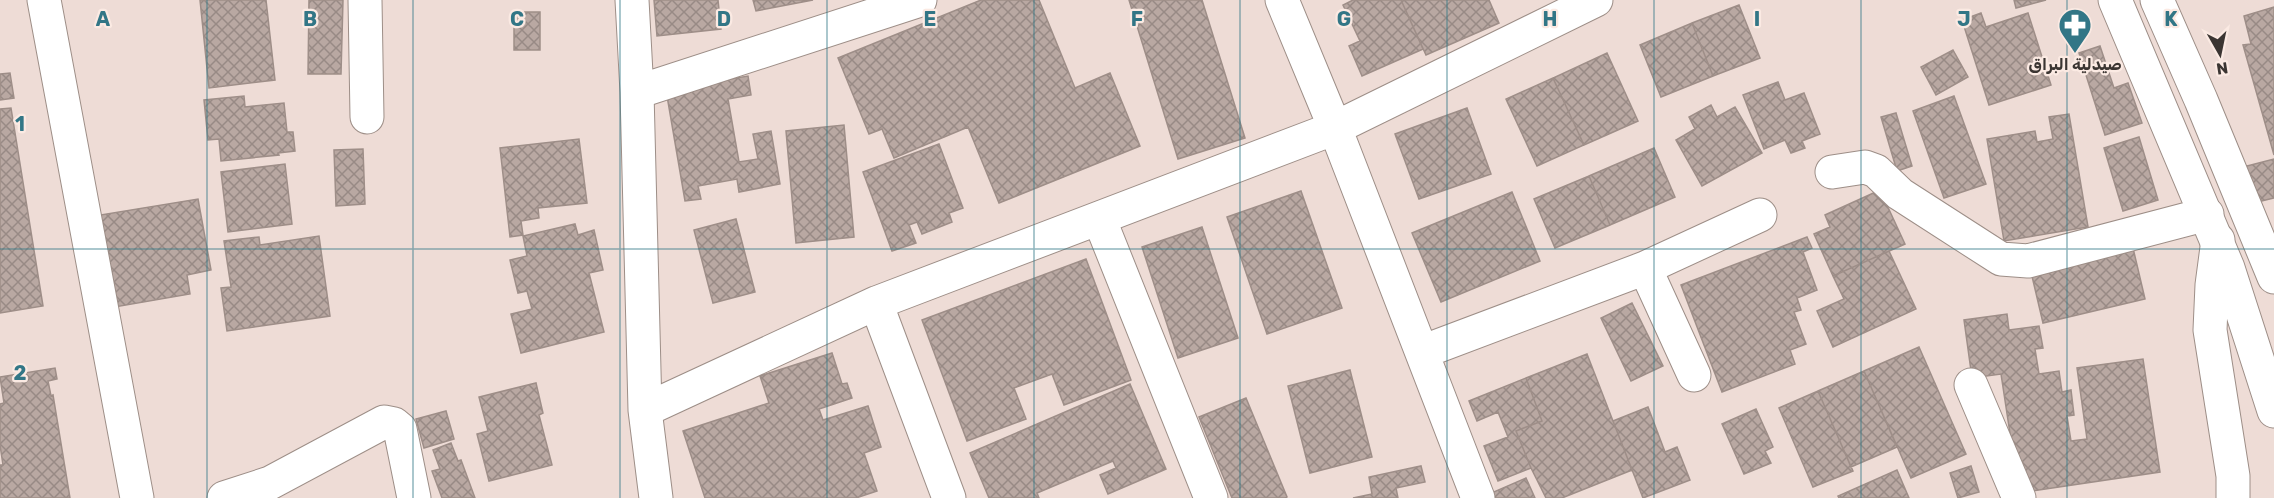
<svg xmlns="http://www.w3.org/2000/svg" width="2274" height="498" font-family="Rubik,Vazirmatn,sans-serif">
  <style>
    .building { fill: url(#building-cross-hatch); stroke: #9e8e88; stroke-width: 1.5 }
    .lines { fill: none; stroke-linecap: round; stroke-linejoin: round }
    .minor-casing { stroke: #9d8e87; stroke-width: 35 }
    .major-casing { stroke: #9d8e87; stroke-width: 35 }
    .minor { stroke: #fff; stroke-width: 33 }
    .major { stroke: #fff; stroke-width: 33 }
    .grid { fill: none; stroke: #327686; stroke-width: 1.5; stroke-opacity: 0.55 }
    .labels { text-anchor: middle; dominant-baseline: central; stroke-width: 4.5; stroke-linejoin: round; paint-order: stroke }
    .poi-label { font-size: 16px; font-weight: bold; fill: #3b3532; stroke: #fbeae3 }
    .grid-label { font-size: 20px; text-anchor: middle; font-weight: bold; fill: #327686; stroke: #fbeae3; stroke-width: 4.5; stroke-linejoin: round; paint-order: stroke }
  </style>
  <defs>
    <pattern id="building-cross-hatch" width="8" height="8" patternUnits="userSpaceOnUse" patternTransform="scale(1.5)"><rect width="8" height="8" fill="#b9a8a2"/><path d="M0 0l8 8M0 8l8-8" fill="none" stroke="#988a85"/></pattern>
  </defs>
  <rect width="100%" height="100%" fill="#eedcd6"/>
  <!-- building -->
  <path class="building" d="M200,0h66l9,80 -66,8z
    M309,0h34l-2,74h-33z
    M654,0h64l3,29 -64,7z
    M753,0h60l-57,11z
    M981,0h58l36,88 35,-15 30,73 -141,57 -31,-76 -74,31 -12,-29 -13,5 -31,-76z
    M1129,0h73l43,138 -67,21z
    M1353,0h48l22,49 -61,27 -13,-30 11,-5 -17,-36z
    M1401,0h88l10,23 -73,32z
    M2014,0h32l-30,8z
    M1739,5l21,53 -47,18 -21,-53z
    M2274,7v148l-31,-110 8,-1 -7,-28z
    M514,12h26v38h-26z
    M1981,13l5,14 42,-14 23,72 -62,20 -27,-85z
    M1692,23l21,53 -52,21 -21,-52z
    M2100,46l14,42 14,-5 14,40 -37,12 -26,-82z
    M1953,50l15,27 -32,18 -15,-28z
    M1607,53l31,68 -54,24 -31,-67z
    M10,73l4,25 -14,2v-26z
    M748,76l3,19 -23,4 11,63 19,-3 -5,-25 18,-3 9,53 -41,8 -2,-13 -39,7 3,13 -16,2 -19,-111z
    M1553,78l31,67 -47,21 -31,-67z
    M1778,82l7,18 19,-7 16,41 -18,7 3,7 -14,5 -6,-13 -21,9 -21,-54z
    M244,96l1,11 39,-4 3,29h6l2,19 -17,2 1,2 -58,6 -2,-22 -11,1 -4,-40z
    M1954,96l32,88 -42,14 -31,-87z
    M1711,105l6,12 18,-10 27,46 -60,33 -26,-46 19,-11 -6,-12z
    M11,108l32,198 -43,7v-204z
    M1467,108l24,66 -72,25 -24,-65z
    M1896,113l16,53 -15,5 -16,-54z
    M2069,114l19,113 -84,14 -17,-102 48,-8 2,11 16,-3 -4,-22z
    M844,125l10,112 -58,6 -10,-112z
    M2139,137l19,63 -35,11 -19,-63z
    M579,139l8,64 -49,5 1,10 -18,3 2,14 -13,2 -10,-89z
    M939,144l24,64 -14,5 3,9 -30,12 -5,-12 -8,3 7,18 -24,8 -29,-79z
    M1654,148l21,49 -65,28 -21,-49z
    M363,149l2,55 -29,2 -2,-56z
    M2274,159v39l-21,5 -10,-36z
    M285,164l7,60 -64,8 -7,-60z
    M1589,176l21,49 -55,23 -21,-49z
    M1880,190l25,54 -72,32 -19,-42 16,-7 -5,-12z
    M1301,191l41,117 -75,26 -40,-117z
    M1512,192l28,69 -99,41 -29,-69z
    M198,199l13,71 -24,5 3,19 -81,14 -15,-92z
    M736,219l19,73 -42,11 -19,-73z
    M575,224l3,11 16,-5 9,40 -14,3 15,59 -83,21 -10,-39 21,-5 -5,-18 -9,2 -8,-33 17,-4 -4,-20z
    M1202,227l36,111 -60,20 -36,-111z
    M319,236l11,80 -103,15 -6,-43 10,-1 -7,-46 35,-4 1,8z
    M1807,237l5,11 -9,4 14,38 -20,8 4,12 -7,2 12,32 -16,6 5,14 -73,28 -41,-107z
    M2133,248l12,51 -102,24 -12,-51z
    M1889,251l27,58 -83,38 -16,-36 27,-12 -11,-23z
    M1086,259l45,121 -67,25 -12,-31 -38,14 12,31 -59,22 -45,-121z
    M1632,303l31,63 -32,15 -30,-63z
    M2007,314l2,16 30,-4 4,22 -8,1 4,25 20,-3 3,21 9,-2 3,25 -7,1 4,25 16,-2 -10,-71 66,-9 17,113 -141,21 -18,-119 -29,4 -8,-58z
    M1919,347l47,107 -55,24 -47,-107z
    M832,353l10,31 5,-1 5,15 -33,11 4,11 45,-14 13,41 -17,6 13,38 -21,7h-151l-22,-67 86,-28 -9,-27z
    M1587,354l45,116 -70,28h-16l-15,-30 -15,-37 26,-10 -16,-43z
    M55,368l2,11 -9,2 3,15 2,-1 17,103h-70v-33h3l-3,-20v-41l4,-1 -4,-26z
    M1350,370l22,87 -62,16 -22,-87z
    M1864,371l33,76 -46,20 -33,-76z
    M1526,378l16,43 -26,10 15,37 -33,13 -14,-35 24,-9 -10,-25 -21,9 -8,-20z
    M536,383l7,30 -4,2 13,50 -63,16 -12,-47 11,-3 -9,-34z
    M1130,384l36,85 -58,25 -8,-19 16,-7 -3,-7 -76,32 2,5h-50l-19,-45z
    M1818,391l35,80 -40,16 -34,-79z
    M1246,398l41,99 -2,1h-53l-33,-81z
    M1648,407l17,45 12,-5 13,33 -47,18 -30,-77z
    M1756,409l17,38 -8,4 6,12 -27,11 -22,-50z
    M446,411l8,28 -30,9 -8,-29z
    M451,443l7,18 3,-1 14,38h-33l-10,-27 8,-2 -7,-19z
    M1421,466l4,16 -29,6 2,10h-45l19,-4 -3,-17z
    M1971,466l8,26 -21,6 -8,-25z
    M1897,470l12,28h-70l-1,-2z
    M1526,478l9,20h-44l-2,-4z"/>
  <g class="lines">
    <defs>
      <path id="minor" d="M44,0l93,498
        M365,0l2,117
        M632,0l5,92 8,318 11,88
        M1282,0l53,128 143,370
        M637,92l283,-92
        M1832,172l33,-5 11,4 24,23 101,65 27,2 179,-47
        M1099,218l112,280
        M2218,240l-6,45 -2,45 23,146v22
        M1645,268l49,107
        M876,303l73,195
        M1422,352l223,-84 115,-53
        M1971,385l48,113
        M645,410l231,-107 459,-175 261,-128
        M224,498l46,-15 114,-61 10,2 6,5 14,69"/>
      <path id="major" d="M2115,0l113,268 46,143
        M2157,0l44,100 73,177"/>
    </defs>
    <!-- minor casing -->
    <use href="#minor" class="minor-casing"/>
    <!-- major casing -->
    <use href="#major" class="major-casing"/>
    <!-- minor -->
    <use href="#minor" class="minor"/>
    <!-- major -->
    <use href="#major" class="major"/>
  </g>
  <!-- grid -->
  <path class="grid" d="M207,0v498M413,0v498M620,0v498M827,0v498M1034,0v498M1240,0v498M1447,0v498M1654,0v498M1861,0v498M2067,0v498M0,249h2274"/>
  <!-- icons -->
  <defs>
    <symbol id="pharmacy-pin" viewBox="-11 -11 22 30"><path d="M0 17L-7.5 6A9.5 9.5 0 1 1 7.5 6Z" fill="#327686" stroke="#fbeae3"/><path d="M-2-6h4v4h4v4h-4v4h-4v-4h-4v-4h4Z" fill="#fff"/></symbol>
  </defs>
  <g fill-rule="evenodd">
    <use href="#pharmacy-pin" x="2056" y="6" width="38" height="52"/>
  </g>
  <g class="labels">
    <!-- poi labels -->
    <g class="poi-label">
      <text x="2075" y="64">صيدلية البراق</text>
    </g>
  </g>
  <g class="grid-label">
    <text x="103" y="26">A</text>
    <text x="310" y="26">B</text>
    <text x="517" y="26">C</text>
    <text x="724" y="26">D</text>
    <text x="930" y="26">E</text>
    <text x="1137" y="26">F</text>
    <text x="1344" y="26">G</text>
    <text x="1550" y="26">H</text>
    <text x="1757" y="26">I</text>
    <text x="1964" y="26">J</text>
    <text x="2171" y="26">K</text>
    <text x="20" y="131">1</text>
    <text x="20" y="380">2</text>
  </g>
  <!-- north arrow -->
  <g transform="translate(2220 54) rotate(171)" stroke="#fbeae3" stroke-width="4.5" paint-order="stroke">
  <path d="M0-4.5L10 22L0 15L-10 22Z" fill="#3b3532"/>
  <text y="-9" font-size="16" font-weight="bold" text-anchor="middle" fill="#3b3532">N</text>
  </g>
</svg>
